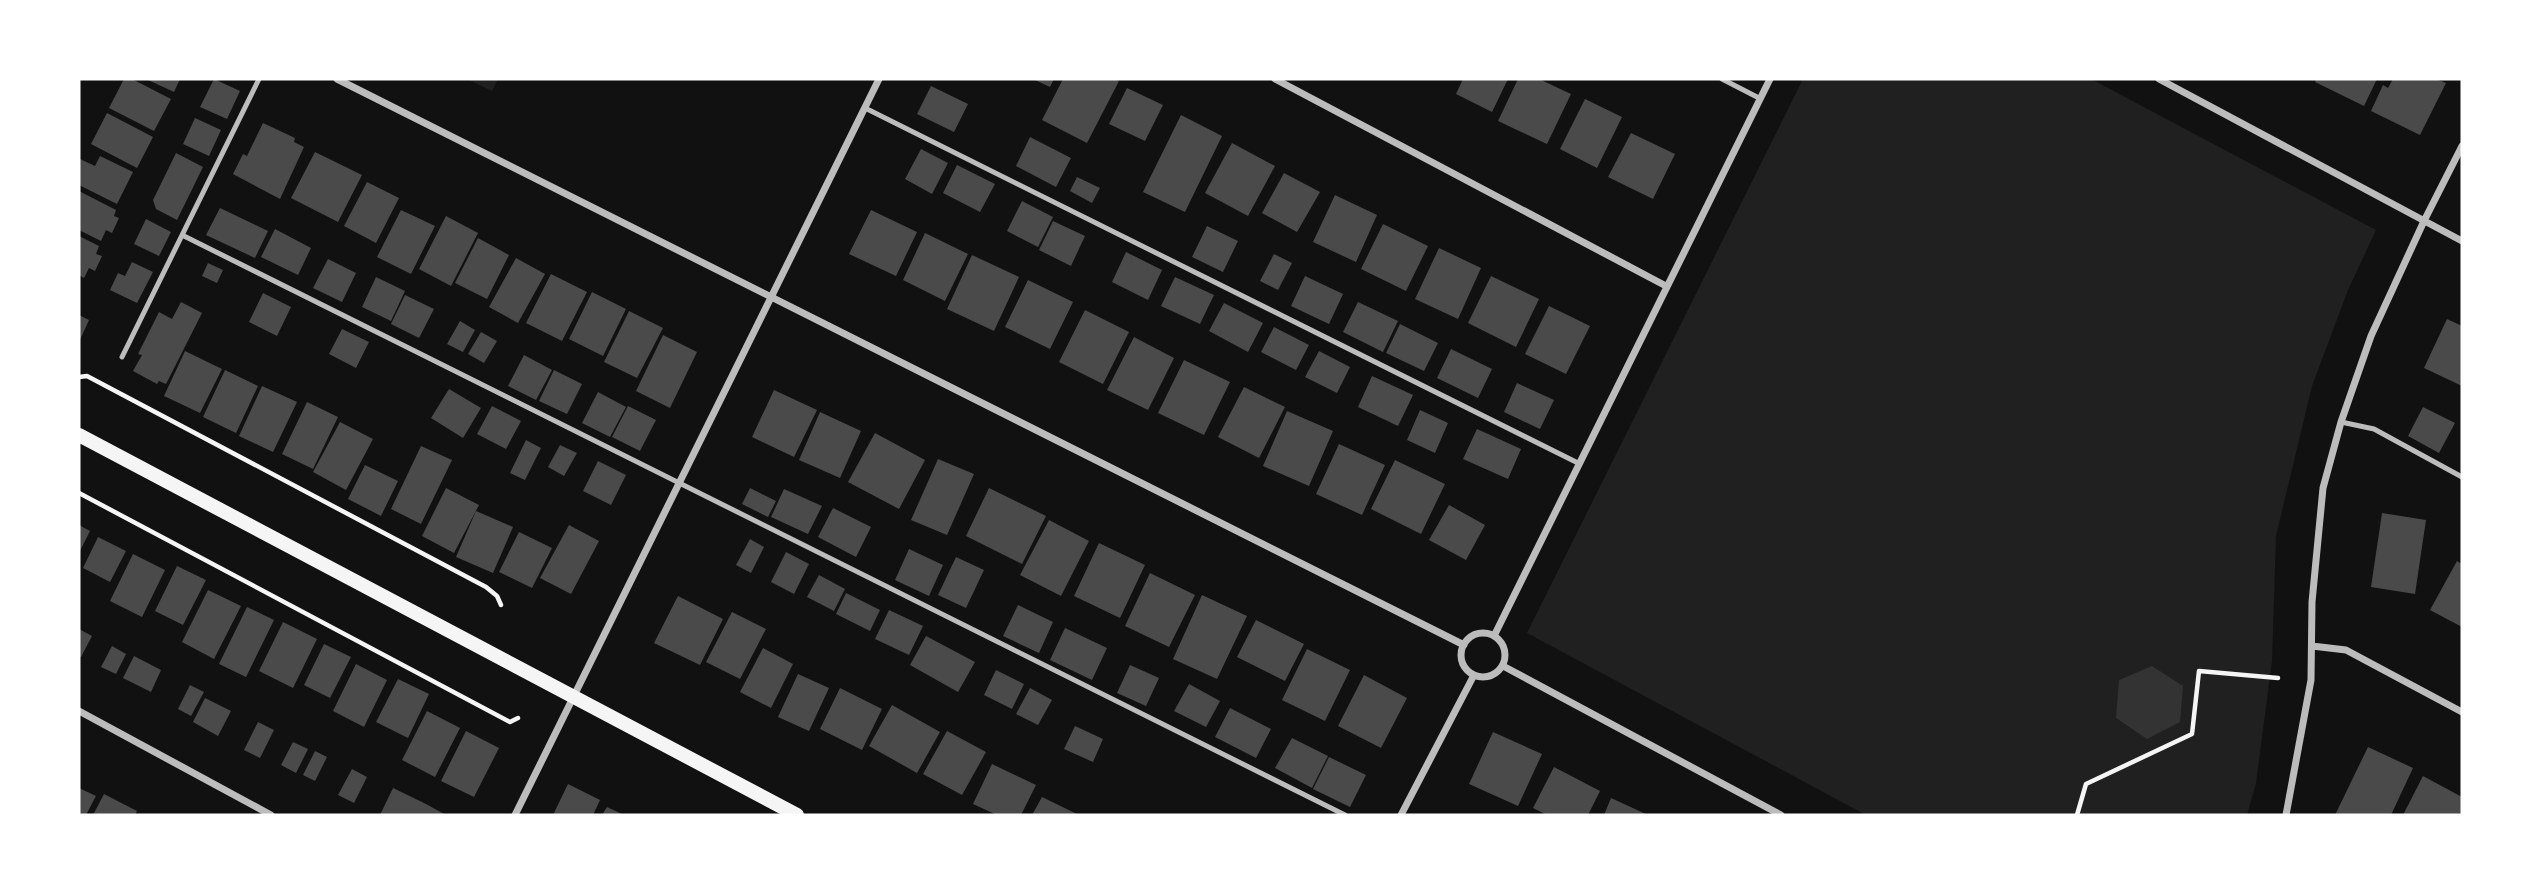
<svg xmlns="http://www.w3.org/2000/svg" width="2541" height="894" font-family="Mulish,sans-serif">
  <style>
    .green { fill: #202020 }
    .water { fill: #333 }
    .building { fill: #4a4a4a }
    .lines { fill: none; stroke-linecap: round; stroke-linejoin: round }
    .path { stroke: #f5f5f5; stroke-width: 4.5 }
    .service { stroke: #bcbcbc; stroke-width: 5 }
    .minor { stroke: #bcbcbc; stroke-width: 7 }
    .secondary { stroke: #f5f5f5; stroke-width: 14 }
  </style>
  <rect width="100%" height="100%" fill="#111"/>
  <!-- green -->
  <path class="green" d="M467,79h31l-6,12z
    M1803,79h288l285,151 -28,60 -36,96 -36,150 -4,125 -16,122 -9,32h-381l-339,-182z"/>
  <!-- water -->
  <path class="water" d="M2152,666l31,20 -3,36 -33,17 -31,-21 3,-38z"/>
  <!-- building -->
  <path class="building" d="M124,79h8l39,20 -17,32 -45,-23z
    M146,79h34l-6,13z
    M214,79l26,12 -13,28 -27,-12z
    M1033,79h21l-4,8z
    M1063,79h52l4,2 -32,62 -45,-23z
    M1463,79h45l-16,33 -36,-18z
    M1518,79h21l32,15 -24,50 -49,-23z
    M2316,79h61l-13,27 -49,-24z
    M2393,79h43l10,4 -26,52 -49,-24 12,-26 5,3z
    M931,86l37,18 -14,28 -37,-18z
    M1127,88l36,17 -18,36 -36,-17z
    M1585,99l37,18 -25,51 -37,-19z
    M107,113l46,24 -16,31 -46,-24z
    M1181,115l41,21 -37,76 -42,-20z
    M195,118l26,12 -12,26 -26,-12z
    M263,123l32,15 -1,4 10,5 -24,52 -47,-25 10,-20 4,2z
    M1631,133l44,21 -22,45 -45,-22z
    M1030,137l41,21 -15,29 -40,-21z
    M1232,143l43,23 -27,50 -43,-23z
    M921,149l27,14 -16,31 -27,-15z
    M315,152l47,23 -24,47 -47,-24z
    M176,153l27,14 -26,53 -21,-11 -3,-9z
    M100,156l33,16 -16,32 -38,-19 1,-26 15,7z
    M957,165l38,19 -15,28 -37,-19z
    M1284,173l36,19 -23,40 -35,-19z
    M1077,177l23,11 -8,15 -22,-12z
    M367,182l32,16 -23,45 -32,-17z
    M79,191l37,19 -2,6 5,2 -7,15 -6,-3 -5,11 -22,-11z
    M1335,195l42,20 -21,47 -43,-20z
    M1022,201l31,16 -15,30 -31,-16z
    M220,208l48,23 -13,27 -49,-23z
    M401,210l34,16 -24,48 -34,-17z
    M871,210l46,22 -21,44 -47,-22z
    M446,216l32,17 -27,53 -32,-17z
    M146,219l25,13 -12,24 -25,-12z
    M1053,221l32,15 -14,30 -32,-16z
    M1383,224l45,22 -22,45 -45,-22z
    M1207,226l31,15 -15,31 -31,-15z
    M275,229l36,19 -13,27 -37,-18z
    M925,233l43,21 -23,47 -42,-21z
    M79,236l20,10 -3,8 6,2 -7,15 -6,-3 -5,10 -5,-3z
    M478,238l31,17 -22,44 -32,-16z
    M1439,248l42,20 -23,51 -43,-20z
    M1126,252l36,18 -14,30 -36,-18z
    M1274,254l18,9 -14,27 -18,-9z
    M972,255l47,22 -25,54 -47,-22z
    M516,258l29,16 -27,49 -29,-16z
    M328,259l28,14 -14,29 -29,-14z
    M132,262l21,10 -16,31 -27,-13 8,-17 7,3z
    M208,263l15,7 -6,13 -15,-7z
    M551,274l36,18 -25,49 -36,-18z
    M1305,276l38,18 -14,30 -38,-18z
    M1491,276l48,23 -23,48 -48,-24z
    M376,277l29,14 -14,30 -29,-14z
    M1175,277l39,18 -14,29 -39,-18z
    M1028,280l45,22 -23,47 -45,-22z
    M592,292l34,17 -23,47 -34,-17z
    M263,293l28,14 -14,29 -28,-14z
    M405,295l29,14 -15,29 -28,-14z
    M181,302l21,11 -36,71 -7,-3 -2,3 -24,-13 9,-16 -4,-1 21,-42 13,7z
    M1358,302l40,19 -15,31 -40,-20z
    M1224,303l39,20 -15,29 -39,-21z
    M1549,306l41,20 -24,48 -41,-20z
    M1085,310l44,22 -26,52 -44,-22z
    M629,311l34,17 -26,50 -33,-16z
    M79,315l10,5 -10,22z
    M2447,319l15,7v60l-38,-18z
    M460,321l15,9 -12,22 -16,-8z
    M1400,324l38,19 -14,28 -38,-18z
    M1274,327l35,18 -13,25 -35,-18z
    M342,329l27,13 -13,26 -27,-14z
    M481,332l16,9 -13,22 -16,-9z
    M663,335l34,17 -27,56 -34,-17z
    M1134,337l40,21 -26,52 -41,-20z
    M1451,349l41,20 -14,29 -41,-20z
    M185,351l37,18 -22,44 -36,-17z
    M1319,351l31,16 -13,26 -32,-16z
    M524,355l28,15 -16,30 -28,-14z
    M1184,360l46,22 -26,53 -46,-22z
    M225,370l33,16 -22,47 -33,-16z
    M554,370l28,14 -15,30 -28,-13z
    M1372,376l41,19 -15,31 -40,-19z
    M1517,383l37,17 -14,29 -36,-17z
    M262,386l35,16 -24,50 -34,-16z
    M1244,387l41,20 -26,51 -41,-21z
    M449,389l32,19 -18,30 -32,-20z
    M774,390l43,20 -23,47 -42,-20z
    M598,392l28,15 -16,30 -28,-14z
    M307,402l31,15 -25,52 -31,-15z
    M492,406l29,15 -15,28 -29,-15z
    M628,406l28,14 -16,31 -28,-14z
    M2423,407l32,16 -16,30 -31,-17z
    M1420,410l28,13 -13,30 -28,-13z
    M1287,411l46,20 -24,55 -46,-20z
    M820,412l41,19 -21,47 -41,-18z
    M340,422l33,17 -27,51 -33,-18z
    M1477,429l44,20 -13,30 -45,-20z
    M875,433l50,27 -26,49 -51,-27z
    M526,440l15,8 -16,32 -15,-7z
    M1339,444l46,21 -23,50 -46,-21z
    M560,445l17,8 -13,23 -16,-9z
    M421,446l31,14 -31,64 -30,-15z
    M938,459l36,15 -27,61 -36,-15z
    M1395,460l50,24 -24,50 -50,-25z
    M598,461l28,14 -15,30 -28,-14z
    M365,465l33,16 -17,35 -33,-17z
    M446,488l33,17 -25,48 -32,-17z
    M750,488l26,13 -8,16 -26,-13z
    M989,488l57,28 -24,48 -56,-28z
    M784,489l38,17 -14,28 -37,-17z
    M1449,505l36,20 -19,35 -37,-20z
    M833,508l38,19 -15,30 -38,-20z
    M476,511l37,16 -20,46 -37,-16z
    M2382,513l44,7 -11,74 -44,-7z
    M1049,520l40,21 -28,55 -41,-21z
    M79,525l11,6 -11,22z
    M569,525l30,16 -28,53 -31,-16z
    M519,532l33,16 -20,40 -33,-16z
    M98,537l28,14 -16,31 -27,-14z
    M750,539l14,8 -13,26 -15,-8z
    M1099,543l46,22 -25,53 -46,-22z
    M909,549l34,16 -14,31 -34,-16z
    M786,552l23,12 -15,30 -23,-12z
    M133,554l32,16 -23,47 -32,-16z
    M956,557l28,13 -18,38 -28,-13z
    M2457,561l5,3v63l-32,-17z
    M177,566l29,14 -23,45 -28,-14z
    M1150,573l45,22 -26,52 -44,-21z
    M819,575l26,14 -11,22 -27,-14z
    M208,590l33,16 -27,53 -32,-17z
    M846,593l34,17 -10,21 -34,-17z
    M1202,595l45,21 -30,63 -44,-20z
    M678,596l45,23 -23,46 -46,-22z
    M1018,605l35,17 -14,31 -36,-17z
    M247,607l27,13 -28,57 -27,-13z
    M889,610l34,16 -14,29 -34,-16z
    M732,612l34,17 -26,50 -34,-17z
    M1256,620l48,24 -19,37 -48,-24z
    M283,622l34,17 -24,49 -34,-17z
    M1065,628l42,20 -15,32 -42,-20z
    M79,629l13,7 -11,21 -2,-1z
    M926,636l49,26 -17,30 -48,-27z
    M324,644l27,13 -21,41 -26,-13z
    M112,646l14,8 -10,20 -15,-7z
    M763,648l30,16 -22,44 -31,-16z
    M1307,649l43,21 -25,51 -43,-21z
    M134,656l27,14 -10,22 -28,-14z
    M356,664l31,16 -23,47 -31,-16z
    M1130,665l29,13 -13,28 -29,-13z
    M996,670l28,14 -12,25 -28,-14z
    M798,674l31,14 -20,43 -31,-14z
    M1364,675l43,23 -26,50 -43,-22z
    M398,679l31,15 -21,44 -32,-16z
    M1189,684l31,17 -14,26 -32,-16z
    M190,685l14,7 -13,24 -13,-7z
    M840,688l42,21 -20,41 -42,-21z
    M1030,688l22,12 -14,25 -22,-11z
    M205,698l26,13 -13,25 -25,-14z
    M892,705l48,27 -23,41 -48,-27z
    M1230,708l41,21 -15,29 -41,-21z
    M427,711l33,17 -25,49 -33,-17z
    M258,722l16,8 -14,28 -16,-8z
    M1075,726l28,13 -10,23 -29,-13z
    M466,731l33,17 -25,49 -33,-16z
    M947,731l39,21 -24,43 -39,-21z
    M1493,732l49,22 -24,52 -49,-22z
    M1292,738l36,18 -16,32 -37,-20z
    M293,742l15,7 -12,24 -15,-8z
    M2368,747l45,21 -22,47h-56z
    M315,751l12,6 -12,24 -12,-6z
    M1329,757l37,18 -16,32 -37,-18z
    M992,764l44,21 -15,30h-24l-24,-11z
    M1554,767l46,24 -12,24h-41l-14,-7z
    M352,769l15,8 -13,26 -16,-8z
    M2423,776l39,21v18h-59z
    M568,784l32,16 -7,15h-40z
    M79,788l17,8 -10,19h-7z
    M393,788l33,16 20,11h-66z
    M104,794l33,17 -2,4h-42z
    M1042,797l37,18h-47z
    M1611,798l37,17h-44z
    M607,807l17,8h-22z"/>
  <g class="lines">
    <!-- path -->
    <path class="path" d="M79,377l8,-1 399,211 11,9 4,9
      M79,493l431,229 8,-4
      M2077,815l9,-31 106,-50 7,-63 79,7"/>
    <!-- service -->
    <path class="service" d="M1722,79l37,19
      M865,108l713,355
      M182,235l1163,580
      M122,357l137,-278
      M2341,422l33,7 88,48"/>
    <!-- minor -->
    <path class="minor" d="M337,79l1127,566
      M1275,79l391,207
      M2159,79l303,162
      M1461 655a22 22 0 1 1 44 0a22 22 0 1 1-44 0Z
      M1494,636l276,-557
      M2312,646l34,4 116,62
      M1503,666l278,149
      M79,711l192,104
      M515,815c122,-245 242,-491 364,-736
      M1401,815l73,-140
      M2286,815l25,-135 1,-78 11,-114 18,-66 30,-86 53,-115 38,-75"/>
    <!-- secondary -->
    <path class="secondary" d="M79,435l718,380"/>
  </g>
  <!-- border -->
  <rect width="2541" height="894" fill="none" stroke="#ffffff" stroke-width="161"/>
</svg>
